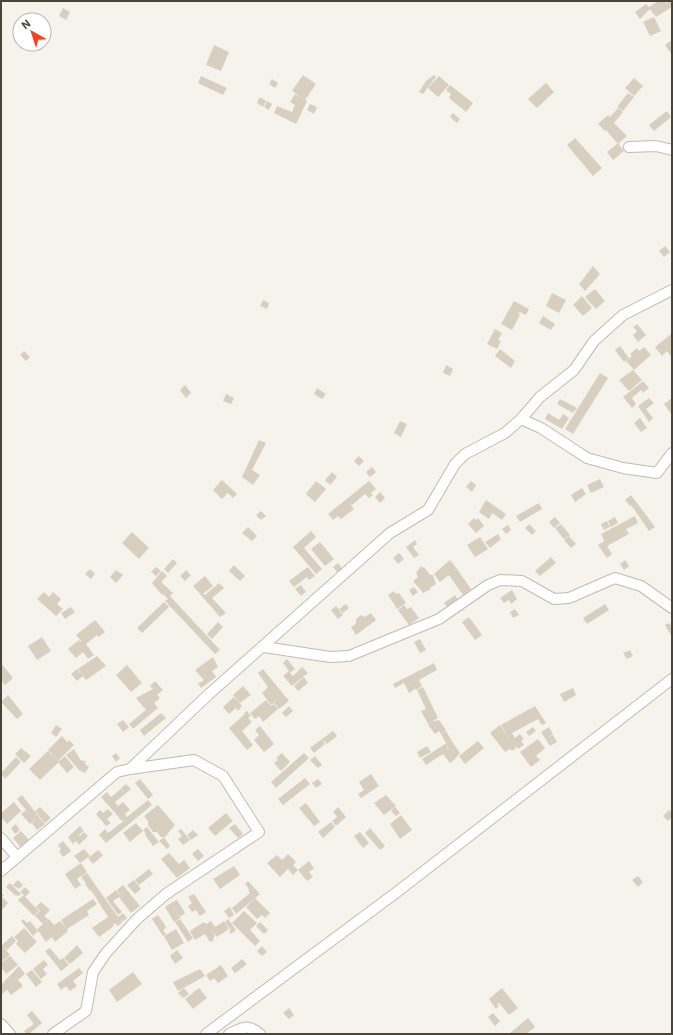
<svg xmlns="http://www.w3.org/2000/svg" width="673" height="1035" font-family="'Exo 2',sans-serif">
  <style>
    .building { fill: #d8cfc1 }
    .lines { fill: none; stroke-linecap: round; stroke-linejoin: round }
    .street-casing { stroke: #c2bbae; stroke-width: 12 }
    .street { stroke: #fff; stroke-width: 10 }
  </style>
  <rect width="100%" height="100%" fill="#f6f3ec"/>
  <!-- building -->
  <path class="building" d="M658,1h7l1,2 6,-2v6l-16,10 -6,-8 -10,10 -5,-7 11,-8 3,3z
    M63,8l7,4 -4,8 -7,-4z
    M654,17l7,14 -11,5 -7,-14z
    M672,40v15l-7,-10z
    M214,45l15,7 -8,19 -15,-6z
    M303,75l13,9 -11,16 2,1 -11,23 -22,-11 3,-7 15,6 3,-7 -5,-3 5,-8 9,5 -12,-8z
    M434,75l2,2 -13,17 -4,-2 7,-11z
    M201,76l26,12 -4,7 -25,-12z
    M439,76l10,9 -11,12 -10,-9z
    M634,78l9,8 -9,10 -9,-8z
    M272,79l6,4 -3,5 -6,-4z
    M546,83l8,9 -17,16 -9,-9z
    M450,85l23,18 -7,9 -17,-14 2,-4 -5,-4z
    M628,93l6,4 -11,14 -6,-4z
    M260,97l6,4 -3,6 -6,-4z
    M267,101l5,3 -3,6 -5,-3z
    M310,104l7,3 -3,7 -7,-4z
    M618,108l5,4 -9,11 13,13 -9,8 -12,-14 -1,1 -7,-7 10,-9 2,2z
    M667,111l4,6 -17,14 -5,-6z
    M453,113l7,6 -3,4 -7,-6z
    M575,138l27,30 -9,8 -26,-31z
    M618,143l6,8 -11,9 -6,-8z
    M665,246l5,6 -6,5 -5,-6z
    M593,266l7,8 -15,17 -6,-7z
    M595,289l10,12 -9,8 -11,-12z
    M552,293l14,7 -7,13 -13,-7z
    M582,296l10,12 -9,8 -10,-11z
    M263,300l6,3 -2,6 -7,-3z
    M514,301l15,8 -3,6 -6,-3 -2,2 2,1 -8,15 -11,-6z
    M543,316l12,8 -4,6 -12,-7z
    M637,324l9,11 -8,7 -5,-7 4,-4 -4,-4z
    M495,329l7,4 -4,7 3,1 -4,8 -10,-5z
    M671,334l1,1v23l-5,-7 -5,5 -7,-9z
    M620,346l9,12 -5,4 -9,-12z
    M644,347l7,8 -17,15 -8,-9 6,-5 -2,-2 7,-6 2,3z
    M500,349l15,12 -4,7 -16,-12z
    M24,351l6,6 -4,4 -6,-6z
    M446,365l7,4 -3,7 -7,-3z
    M633,370l9,10 -13,11 -10,-11z
    M600,373l8,5 -35,56 -8,-5z
    M643,381l6,7 -6,5 -2,-3 -9,8 4,6 -4,4 -9,-11z
    M185,385l6,8 -5,5 -6,-8z
    M317,388l9,6 -4,5 -8,-5z
    M226,394l8,4 -3,6 -8,-3z
    M649,398l5,5 -8,6 7,9 -4,4 -11,-16z
    M672,398v17l-8,-11z
    M560,399l17,9 -4,5 -16,-9z
    M548,413l11,7 4,-6 6,4 -7,11 -17,-10z
    M640,418l7,10 -6,4 -7,-9z
    M400,421l7,3 -6,13 -7,-4z
    M259,440l7,3 -14,27 8,5 -7,10 -11,-8z
    M359,456l5,5 -5,5 -5,-5z
    M372,467l4,5 -6,5 -4,-5z
    M332,472l5,5 -7,8 -5,-5z
    M600,479l4,8 -13,6 -4,-8z
    M222,480l15,14 -4,4 -5,-5 -6,6 -9,-9z
    M316,481l10,8 -11,13 -9,-8z
    M369,481l7,8 -5,4 2,2 -4,3 -4,-4 -13,11 -3,-3 5,7 -13,10 -3,-3 -5,4 -5,-6z
    M471,481l5,4 -4,7 -6,-5z
    M582,488l4,6 -11,8 -4,-7z
    M380,492l5,6 -5,5 -5,-6z
    M631,495l24,32 -6,4 -18,-26 -1,1 -5,-6z
    M486,500l20,14 -4,6 -10,-7 -3,6 -10,-7z
    M539,503l3,6 -22,13 -4,-6z
    M261,511l5,5 -5,4 -5,-5z
    M635,516l3,7 -12,6 3,5 -22,12 5,8 -5,4 -9,-13 6,-4 2,3 -5,-10z
    M555,517l5,6 -6,5 -5,-6z
    M615,517l3,6 -7,4 -3,-6z
    M474,518l2,2 2,-2 6,8 -8,7 -8,-9z
    M607,521l3,6 -6,3 -3,-6z
    M529,524l7,7 -4,4 -7,-7z
    M561,524l9,11 -6,4 -9,-11z
    M508,525l3,5 -5,4 -4,-5z
    M248,527l9,9 -5,5 -10,-8z
    M311,531l5,6 -12,11 18,21 -6,5 -23,-27z
    M132,532l17,16 -10,11 -17,-16z
    M498,534l3,5 -11,9 -5,-6z
    M569,536l7,8 -5,4 -7,-8z
    M480,537l8,12 -13,8 -8,-12z
    M415,540l2,4 -4,3 6,8 -5,3 -8,-11z
    M320,542l14,17 -9,7 -14,-17z
    M399,553l5,6 -6,5 -5,-6z
    M551,557l5,6 -16,13 -5,-5z
    M173,559l4,4 -9,10 -4,-4z
    M450,560l7,9 -17,13 -6,-8z
    M625,560l4,6 -5,4 -4,-6z
    M338,563l4,5 -5,4 -4,-5z
    M234,565l11,11 -5,5 -11,-10z
    M421,566l2,2 1,-1 6,8h3l3,9 -6,4 1,1 -8,4 -10,-12 5,-4 -2,-4z
    M156,567l5,4 -5,5 -5,-4z
    M308,567l7,9 -6,4 -2,-3 -13,10 -5,-6z
    M90,569l5,5 -4,5 -6,-5z
    M457,569l14,20 -8,6 -14,-20z
    M116,570l7,5 -7,8 -6,-6z
    M186,570l5,5 -6,6 -5,-5z
    M162,571l5,5 -6,6 12,11 -3,3 50,54 -5,4 -50,-53 3,-2 -5,-5 -1,1 -10,-12z
    M205,576l8,10 -10,8 2,1 14,-12 5,5 -12,10 14,15 -6,4 -27,-31z
    M301,585l5,7 -5,4 -6,-7z
    M414,587l4,5 -5,4 -4,-6z
    M512,590l5,9 -6,5 -2,-4 -5,3 -4,-5z
    M394,591l2,3 3,-1 7,10 -9,6 -9,-14z
    M44,592l5,5 4,-5 8,7 -4,5 6,5 -7,7 -19,-17z
    M455,595l3,5 -10,8 -4,-5z
    M164,602l5,5 -27,26 -5,-5z
    M346,604l3,4 -6,5 -4,-4z
    M605,604l4,6 -22,14 -4,-6z
    M404,605l3,4 4,-2 8,11 -10,7 -11,-15z
    M336,606l7,9 -5,4 -7,-9z
    M71,607l4,5 -10,7 -4,-6z
    M515,609l4,6 -6,3 -3,-6z
    M371,613l5,7 -20,15 -5,-8 5,-3v-5l5,-4 4,2z
    M469,617l13,18 -7,5 -13,-18z
    M95,620l10,12 -6,5 -2,-2 -11,9 8,11 -6,4 -5,-7 -7,6 -8,-9 11,-9 1,2 3,-2 -2,1 -5,-6z
    M218,622l5,5 -11,12 -5,-5z
    M669,623l3,4v10l-7,-12z
    M42,637l9,14 -14,9 -9,-14z
    M420,639l6,11 -6,3 -6,-11z
    M630,650l3,6 -6,3 -4,-6z
    M97,656l9,10 -20,14 -3,-4 -6,5 -6,-7 6,-5 5,6 -4,-6z
    M213,657l5,10 -6,4 4,6 -15,11 -3,-4 6,-4 -9,-10 11,-8 4,6 -4,-6z
    M287,659l8,10 -5,4 3,3 9,-9 6,6 -16,13 -9,-10 6,-5 -6,-8z
    M1,663l12,15 -8,7 -4,-5z
    M434,663l3,7 -18,10 3,6 -6,4 -3,-6 2,5 -6,4 -5,-10 -9,5 -2,-4z
    M127,665l15,18 -11,9 -15,-17z
    M263,669l26,32 -10,8 -5,-6 5,-4 -8,6 -9,-12 6,-6 -10,-14z
    M304,677l4,6 -10,8 -4,-5z
    M155,681l8,9 -6,5 3,3 -6,5 4,5 -25,21 -4,-5 17,-14 -10,-12 17,-9 -3,-3z
    M243,686l8,9 -11,8 -7,-8z
    M423,687l15,31 -7,4 8,-2 7,10 -5,4 -2,-3 -4,3 -7,-9 3,-2 -3,1 -7,-13 5,-2 -9,-19z
    M573,688l3,7 -12,7 -4,-8z
    M8,695l15,19 -6,5 -16,-17z
    M234,697l8,9 -4,5 -2,-3 -7,6 -6,-7z
    M266,700l5,6 3,-2 4,5 -15,13 -4,-6 -4,3 -5,-6z
    M289,706l4,5 -7,6 -4,-4z
    M535,706l11,17 -4,2 -4,-6 -26,14 3,5 5,-4 4,5 -3,2 3,4 -6,4 -3,-4 1,3 -4,3 -2,-2 -5,3 -15,-19 10,-8 11,16 -10,-16z
    M247,711l4,5 -3,2 4,4 -10,9 11,14 -6,5 -18,-22 16,-14 -1,-1z
    M161,713l5,5 -22,18 -4,-6z
    M123,720l6,7 -6,5 -6,-8z
    M56,725l6,4 -6,8 -5,-4z
    M260,726l14,18 -10,8 -10,-12 5,-5 -4,-5z
    M533,727l3,4 -7,5 -3,-4z
    M549,727l4,7 -5,4 5,-3 4,7 -7,4 -9,-14z
    M333,731l4,5 -10,8 -5,-5z
    M446,731l5,9 -5,3 -5,-9z
    M62,736l5,6 2,-2 5,5 -16,16 -10,-11z
    M322,739l3,5 -11,9 -4,-5z
    M538,739l7,9 -9,8 4,4 -9,7 -11,-15z
    M451,740l9,13 -6,7 -4,3 -7,-9 -17,11 -4,-6 23,-15 3,5 -1,1 2,-1 -4,-5z
    M478,741l6,7 -19,16 -6,-8z
    M427,746l4,6 -11,6 -3,-6z
    M21,748l10,8 -7,7 -9,-9z
    M74,749l7,12 1,-1 4,2 -1,2 4,3 -4,6 -6,-3 -13,-15z
    M48,751l11,11 -19,18 -11,-11z
    M116,753l4,5 -4,4 -4,-6z
    M282,753l8,9 -9,9 -7,-8 4,-3 -2,-2z
    M304,753l5,5 -33,30 -5,-6z
    M65,756l9,11 -7,6 -9,-11z
    M315,756l7,9 -4,3 -8,-8z
    M16,757l5,5 -16,17 -4,-6z
    M371,774l8,12 -18,12 -3,-4 6,-4 -5,-8z
    M305,778l5,6 -27,21 -5,-6z
    M140,779l13,16 -5,4 -13,-16z
    M318,779l4,5 -6,4 -4,-5z
    M126,784l5,5 -6,5 -4,-6z
    M121,789l4,5 -10,8 3,4 5,-4 7,8 -5,4 2,3 21,-17 4,5 -46,38 -7,-8 6,-6 3,4 18,-14 -4,2 -21,-24 6,-5 4,5z
    M22,795l17,22 -9,7 -9,-10 5,-4 -9,-11z
    M386,795l10,11 -12,9 -10,-12z
    M14,802l7,9 -14,13 -6,-7v-4z
    M306,803l14,19 -6,4 -15,-18z
    M158,805l17,20 -10,12h-4l-4,-5h-4l-5,-7v-4l-4,-5z
    M40,807l11,11 -6,5 -10,-12z
    M338,807l8,10 -10,9 -4,-5 5,-4 -4,-5z
    M395,807l5,6 -4,3 -5,-5z
    M108,809l5,5 -6,5 4,4 -5,3 -10,-12 4,-4 3,3z
    M669,810l3,3v4l-4,4 -5,-5z
    M226,813l7,8 -18,15 -7,-8z
    M401,815l11,15 -12,9 -10,-15z
    M39,817l6,7 -8,6 -5,-7z
    M331,822l4,5 -12,11 -5,-6z
    M136,823l7,8 -13,11 -7,-9z
    M16,824l4,6 -5,4 -4,-6z
    M235,824l8,10 -5,4 -9,-10z
    M80,826l4,5 -5,4 1,1 4,-4 4,4 -9,9 -3,-4 -3,3 -5,-7z
    M147,827l12,15 -6,4 -8,-11 1,-1 -3,-4z
    M370,828l15,18 -5,4 -15,-17z
    M181,829l9,11 -7,5 -5,-6 4,-3 -4,-5z
    M193,830l5,5 -7,5 -4,-5z
    M21,831l9,10 -9,7 -8,-10z
    M360,832l9,11 -6,5 -9,-12z
    M164,837l6,9 -3,3 -8,-8z
    M63,841l8,10 -8,6 -4,-6 2,-1 -3,-5z
    M84,849l6,7 -10,7 -6,-7z
    M198,849l6,7 -6,5 -6,-7z
    M98,850l5,5 -10,9 -5,-6z
    M169,853l10,11 5,-4 6,8 -13,10 -16,-19z
    M288,854l8,8 -3,3 5,5 -5,5 -5,-6 -8,8 -13,-14 10,-8 5,5z
    M309,861l5,7 -5,4 4,5 -6,4 -9,-11z
    M81,863l6,9 -10,7 4,6 -6,4 -10,-15z
    M234,866l6,9 -20,14 -7,-10z
    M149,869l4,5 -14,11 -4,-5z
    M87,873l31,44 5,-4 4,5 -5,4 -2,-3 2,4 -5,3 -2,-3 -2,2 1,1 -15,11 -7,-9 16,-11 -17,-27 -1,1 -5,-7 1,-1 -5,-6z
    M638,876l5,6 -5,5 -6,-7z
    M18,880l5,5 -4,4 -6,-4z
    M134,880l7,9 -6,5 -8,-9z
    M248,881l12,13 -24,20 -4,-6 18,-15 -2,-3 1,-1 -4,-5z
    M10,883l11,11 -2,2 -2,-1 -1,1 -10,-9z
    M123,885l17,21 -9,7 -12,-16 -6,4 9,11 -4,3 -12,-17 10,-8 6,7 -5,-7z
    M25,887l5,5 -5,5 14,14 -5,5 -16,-16 6,-5 -4,-3z
    M1,893l3,2 -2,2 6,6 -7,8z
    M194,894l12,18 -6,4 -4,-6 -4,2 -4,-6 4,-3 -4,-6z
    M255,898l15,15 -5,5 -3,-3 -5,4 -11,-12z
    M93,899l4,5 -10,7 2,4 -22,14 1,2 -13,11 -3,-5 -6,5 -9,-13 12,-10 8,10 -3,-4 6,-4 6,7 -5,-8z
    M177,900l8,13 -5,4 -9,-14z
    M41,902l9,8 -6,6 4,3 -5,5 -8,-8 5,-5 -4,-4z
    M171,903l9,15 -6,4 -9,-15z
    M230,907l4,8 -5,3 -5,-7z
    M244,911l13,12 -7,7 10,11 -5,5 -23,-23z
    M158,915l7,10 1,3 -3,2 3,4 -3,2 -11,-17z
    M23,919l4,4 3,-2 8,10 -5,5 -12,-15z
    M180,919l13,19 -5,4 -13,-20z
    M228,919l8,11 -5,4 -2,-3 2,-1 -6,-8z
    M211,921l4,6 9,-6 5,8 -12,8 -6,-7 4,6 -2,2 1,2 -4,2 -5,-8 -10,6 -5,-9 14,-9 2,2z
    M260,922l8,8 -4,4 -8,-8z
    M24,928l13,14 -12,11 -9,-9 2,-3 -4,-4z
    M176,929l8,14 -12,7 -8,-14z
    M12,936l4,5 -9,9 -5,-5z
    M2,945l8,10 -9,7v-16z
    M77,945l6,8 -13,11 -6,-6z
    M262,946l5,6 -5,4 -5,-5z
    M50,948l10,12 3,-2 6,7 -8,6 -16,-20z
    M177,950l6,8 -8,6 -5,-8z
    M10,956l8,9 -12,9 -5,-7v-4z
    M242,959l5,5 -12,9 -4,-5z
    M44,960l4,5 -5,4 4,5 -6,5 -8,-10z
    M221,965l7,11 -10,7 -4,-5 -4,3 -4,-6z
    M19,966l6,8 -7,6 5,6 -12,9 -4,-5 -6,5v-10z
    M79,968l4,5 -10,8 4,5 -7,5 -4,-5 -5,4 -4,-6z
    M200,969l5,7 -27,15 -5,-9z
    M32,970l10,12 -6,5 -10,-13z
    M133,972l9,12 -25,18 -8,-12z
    M184,988l5,6 -6,4 -5,-5z
    M199,988l8,10 -14,11 -8,-10z
    M502,988l16,20 -9,7 -10,-12 -2,1 2,2 -3,3 -7,-10z
    M289,1008l5,7 -5,4 -6,-6z
    M32,1011l10,12 -13,11h-3l-2,-3 10,-7 -7,-9z
    M493,1013l7,8 -5,5 -7,-9z
    M528,1018l7,9 -9,7h-17z"/>
  <g class="lines">
    <defs>
      <path id="street" d="M629,147l27,-1 16,4
        M521,419l20,9 46,30 36,10 34,5 15,-20
        M264,647l66,10 19,-1 90,-37 49,-34 12,-5 22,1 32,18 15,-1 46,-20 26,8 31,22
        M1,838l16,19
        M1,871l116,-99 13,-3 79,-75 181,-161 38,-23 27,-46 10,-10 40,-21 16,-14 19,-22 34,-27 20,-29 29,-26 49,-25
        M1,1024l9,10
        M53,1034l33,-23 7,-39 13,-19 31,-34 29,-25 93,-62 -36,-56 -29,-16 -64,9
        M206,1034l191,-142 275,-213
        M229,1034c14,-6 18,-11 31,0"/>
    </defs>
    <!-- street casing -->
    <use href="#street" class="street-casing"/>
    <!-- street -->
    <use href="#street" class="street"/>
  </g>
  <!-- border -->
  <rect width="673" height="1035" fill="none" stroke="#4b4439" stroke-width="4"/>
  <!-- north arrow -->
  <g transform="translate(32 32) rotate(321)"><circle r="19" fill="#ffffff" stroke="#b7b4b0"/>
  <path d="M0-3L7 15L0 10L-7 15Z" fill="#fc3f1d"/>
  <text y="-6" font-size="11" font-weight="bold" text-anchor="middle" fill="#4b4439">N</text>
  </g>
</svg>
